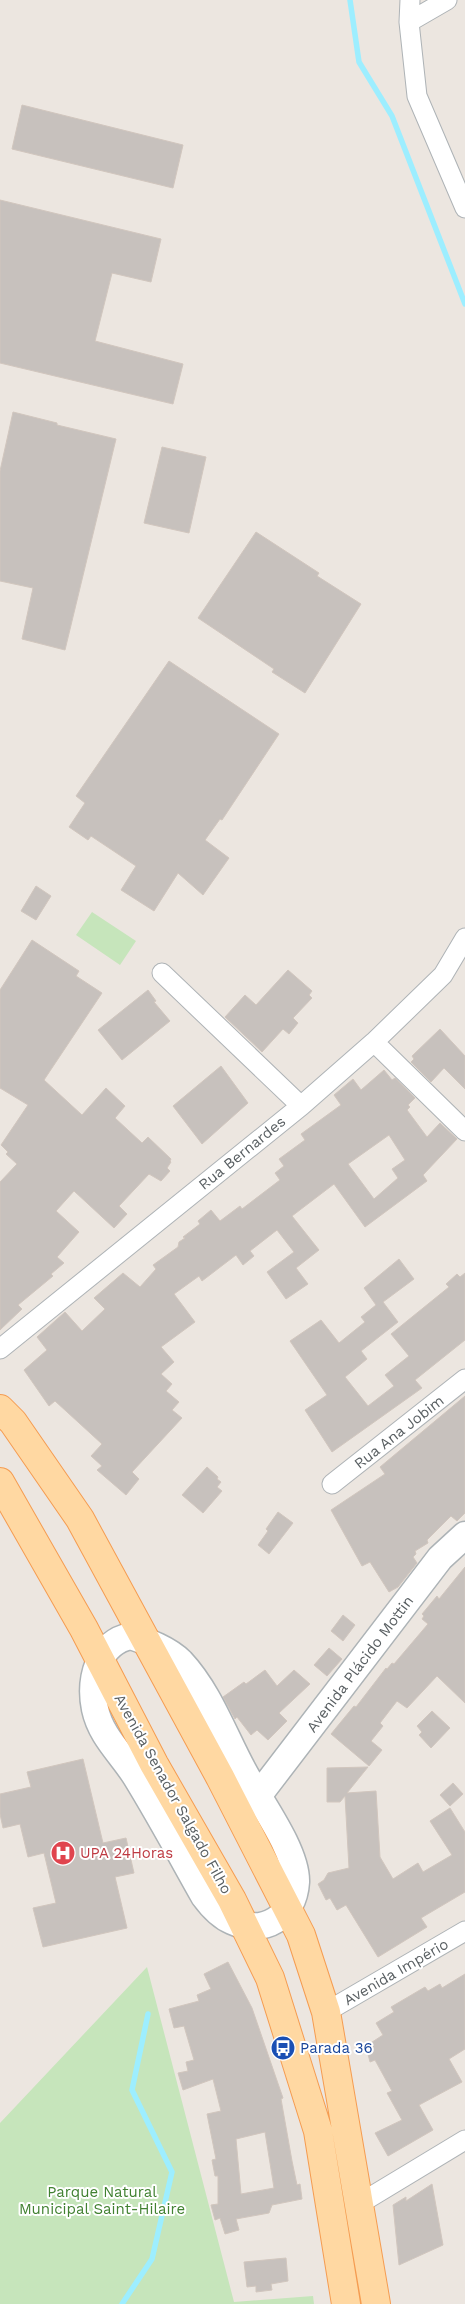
<svg xmlns="http://www.w3.org/2000/svg" width="465" height="2304" font-family="'Work Sans',sans-serif">
  <style>
    .green { fill: #c6e5bb }
    .lines { fill: none; stroke-linecap: round; stroke-linejoin: round }
    .stream { stroke: #9deeff; stroke-width: 5.5 }
    .building { fill: #c7c1bd; stroke: #d1c6be; fill-rule: evenodd }
    .street-casing { stroke: #aeb3b6; stroke-width: 21 }
    .secondary-casing { stroke: #adb3b6; stroke-width: 29 }
    .primary-casing { stroke: #f59c51; stroke-width: 30 }
    .street { stroke: #fff; stroke-width: 19 }
    .secondary { stroke: #fff; stroke-width: 26 }
    .primary { stroke: #ffd8a2; stroke-width: 28 }
    .labels { text-anchor: middle; dominant-baseline: central; stroke-width: 4; stroke-linejoin: round; paint-order: stroke }
    .street-label { font-size: 15px; fill: #595f62; stroke: #fff }
    .health-label { font-size: 15px; fill: #be3a42; stroke: #fff; text-anchor: start }
    .transit-label { font-size: 15px; fill: #164399; stroke: #fff; text-anchor: start }
    .park-label { font-size: 15px; fill: #418131; stroke: #fff }
  </style>
  <rect width="100%" height="100%" fill="#ece6e0"/>
  <!-- green -->
  <path class="green" d="M92,912l44,29 -16,24 -44,-30z
    M147,1967l87,335 79,-6 1,8h-314v-181z"/>
  <g class="lines">
    <!-- stream -->
    <path class="stream" d="M350,0l9,62 33,54 73,188
      M122,2304l30,-45 20,-87 -40,-82 16,-76"/>
  </g>
  <!-- building -->
  <path class="building" d="M22,105l161,40 -10,43 -161,-39z
    M0,200l161,39 -10,43 -39,-9 -17,68 88,23 -10,40 -173,-41z
    M13,412l44,11v2l59,14 -51,211 -43,-11 11,-51 -33,-7v-110z
    M162,447l44,10 -17,76 -45,-10z
    M256,532l63,41 -2,3 44,28 -56,89 -33,-21 2,-3 -76,-51z
    M169,661l110,73 -57,86 -2,-1 -15,21 24,18 -26,37 -25,-22 -24,38 -33,-21 15,-24 -45,-30 -3,4 -19,-13 16,-24 -9,-7z
    M36,886l15,10 -15,24 -15,-9z
    M32,940l47,31 -3,5 26,17 -58,87 38,35 24,-27 19,18 -10,12 27,25 6,-6 23,22 -1,2 1,1 -4,6 3,3 -9,10 -12,-7 -30,32 8,8 -13,14 -40,-37 -18,20 23,21 -22,25 7,6 -13,11 2,2 -35,29 4,4 -22,21v-148l17,-18 -11,-10 2,-2 -7,-7 27,-40 -28,-17v-98z
    M288,970l24,21 -3,4 3,3 -19,20 5,5 -9,11 -6,-5 -21,23 -37,-35 20,-22 11,10z
    M148,990l8,11 -2,1 16,19 -48,39 -24,-30z
    M440,1029l25,27v33l-21,-21 -13,14 -20,-20 3,-3 -2,-3z
    M221,1066l27,37 -46,41 -29,-38z
    M384,1070l8,10 3,-2 20,20 -7,7 2,2 -3,3 20,27 13,-14 17,16 -34,36 4,6 -62,46 -31,-43 -42,32 27,34 -23,18 12,16 -22,15 -19,-27 27,-20 -17,-22 -27,21 4,5 -11,9 -7,-10 -34,26 -3,-5 -25,18 21,28 -34,25 13,15 -13,12 11,10 -6,7 13,11 -7,8 10,8 -50,54 7,7 -13,16 -29,-25 5,-4 -11,-10 11,-12 -47,-43 -6,5 -25,-36 23,-20 -10,-13 28,-25 17,19 23,-22 -11,-11 29,-25 17,14 16,-18 -3,-4 25,-18 1,-5 6,-4 -2,-1 17,-13 -2,-3 13,-11 9,11 20,-15 2,3 38,-29 -5,-7 9,-7 -5,-7 26,-19 -4,-6 40,-29 -7,-10 19,-16 8,11zM389,1135l16,25 -13,9 6,9 -24,21 -26,-35z
    M399,1259l15,20 -31,23 15,20 -37,29 6,8 -22,18 23,29 26,-20 -9,-11 24,-19 -18,-22 58,-47 -3,-3 11,-10 3,3 5,-4v67l-50,40 7,8 -90,64 -27,-42 22,-15 -37,-54 31,-21 18,23 26,-21 -4,-5 15,-12 -12,-17z
    M465,1396v117l-8,8 -6,-5 -24,24 1,3 -13,8 1,3 -3,3 4,6 -19,24 -9,5 -19,-30 -8,4 -31,-56 54,-36 -5,-7z
    M207,1467l11,10 -1,2 4,3 -4,5 5,4 -19,22 -21,-18z
    M278,1512l15,11 -24,31 -11,-9 10,-14 -2,-2z
    M465,1567v136l-28,-27 -30,32 -10,-7 -17,22 3,3 -12,15 11,9 -13,16 -38,-32 23,-28 2,1 30,-39 1,1 5,-6 2,1 34,-40 -6,-5 2,-3 -2,-2 15,-18 2,3z
    M343,1615l12,10 -12,16 -12,-10z
    M329,1648l13,11 -15,17 -13,-11z
    M265,1670l12,16 17,-16 16,14 -31,29 8,8 -19,19 -11,-10 -6,5 -14,-18 -2,2 -12,-22 21,-15 2,2z
    M432,1711l18,17 -19,20 -12,-13 3,-3 -5,-6z
    M83,1759l20,84 23,-5 8,35 -19,4 12,51 -84,19 -10,-39 23,-5 -12,-50 -16,4 -8,-33 -17,4 -3,-14v-20l31,-7 -4,-15z
    M368,1767l-21,26 29,-2 4,66 13,22 25,-16 5,9 29,-17 -22,-34 20,-13 15,24v60l-44,26 6,9 -49,30 -32,-52 -9,5 -7,-12 -4,2 -8,-16 6,-4 4,-7 21,-5 -4,-72 -5,6h-13v-34z
    M453,1783l10,11 -13,12 -10,-11z
    M228,1962l24,46 31,90 -2,1 11,62 5,24 3,-1 2,15 -30,6 -3,8 -33,6 3,11 -14,4 -5,-16 -5,2 -4,-15 7,-1v-28h-3l-3,-16 4,-1 -9,-45 14,-3 -8,-32 -30,11 -5,-17 10,-2 -2,-9 8,-2 -10,-34 -10,2 -5,-19 30,-8 -2,-6 14,-6 -7,-15zM265,2132l9,56 -33,6 -5,-55z
    M465,1974v75l-16,10 13,23 -43,23 14,25 -45,26 -13,-23 27,-13 -15,-27 5,-2 -17,-31 -5,2 -4,-16 17,-11 -7,-12 18,-11 -3,-5 34,-20 3,4 12,-7 2,4z
    M432,2184l11,61 -44,20 -6,-60 13,-8v4z
    M286,2258l2,23 -17,3 1,6 -16,2v-6l-9,1 -3,-25z"/>
  <g class="lines">
    <defs>
      <path id="street" d="M410,0l-1,22 8,74 48,112
        M409,22l38,-22
        M162,973l139,133
        M374,1042l91,89
        M0,1349l301,-243 73,-64 69,-67 22,-37
        M332,1484l133,-105
        M326,2012l139,-81
        M359,2204l106,-64"/>
      <path id="secondary" d="M131,1636c17,6 37,13 50,26 28,30 43,73 62,108 15,29 54,80 53,112 -2,35 -32,54 -64,39 -12,-5 -20,-14 -28,-25 -22,-39 -44,-80 -68,-119 -14,-23 -35,-40 -41,-68 -6,-29 3,-67 36,-73z
        M258,1796l182,-238 25,-23"/>
      <path id="primary" d="M0,1409l13,13 67,97 140,258 81,158 25,77 50,292
        M0,1482l84,147 70,135 78,136 38,78 48,153 28,173"/>
    </defs>
    <!-- street casing -->
    <use href="#street" class="street-casing"/>
    <!-- secondary casing -->
    <use href="#secondary" class="secondary-casing"/>
    <!-- primary casing -->
    <use href="#primary" class="primary-casing"/>
    <!-- street -->
    <use href="#street" class="street"/>
    <!-- secondary -->
    <use href="#secondary" class="secondary"/>
    <!-- primary -->
    <use href="#primary" class="primary"/>
  </g>
  <!-- icons -->
  <defs>
    <symbol id="hospital-disc" viewBox="-11 -11 22 22"><circle r="9.5" fill="#e0444e" stroke="#fff"/><path d="M-5-5h3v3.5h4V-5h3V5h-3V1.5h-4V5h-3Z" fill="#fff"/></symbol>
    <symbol id="bus-disc" viewBox="-11 -11 22 22"><circle r="9.5" fill="#1a4fb4" stroke="#fff"/><path d="M-5-6H5V4H4V6H2V4H-2V6H-4V4H-5ZM-3.5-4V0h7V-4ZM-3.5 1.2v1.5H-2V1.2ZM2 1.2v1.5H3.5V1.2Z" fill="#fff"/></symbol>
  </defs>
  <g fill-rule="evenodd">
    <use href="#hospital-disc" x="49" y="1839" width="28" height="28"/>
    <use href="#bus-disc" x="269" y="2034" width="28" height="28"/>
  </g>
  <g class="labels">
    <!-- street labels -->
    <g class="street-label">
      <text transform="translate(242 1153) rotate(-39)">Rua Bernardes</text>
      <text transform="translate(399 1432) rotate(-38)">Rua Ana Jobim</text>
      <text transform="translate(360 1664) rotate(-53)">Avenida Plácido Mottin</text>
      <text transform="translate(173 1794) rotate(61)">Avenida Senador Salgado Filho</text>
      <text transform="translate(396 1972) rotate(-30)">Avenida Império</text>
    </g>
    <!-- health labels -->
    <g class="health-label">
      <text x="80" y="1853">UPA 24Horas</text>
    </g>
    <!-- transit labels -->
    <g class="transit-label">
      <text x="300" y="2048">Parada 36</text>
    </g>
    <!-- park labels -->
    <g class="park-label">
      <text x="102" y="2192">Parque Natural<tspan x="102" dy="17">Municipal Saint-Hilaire</tspan></text>
    </g>
  </g>
</svg>
